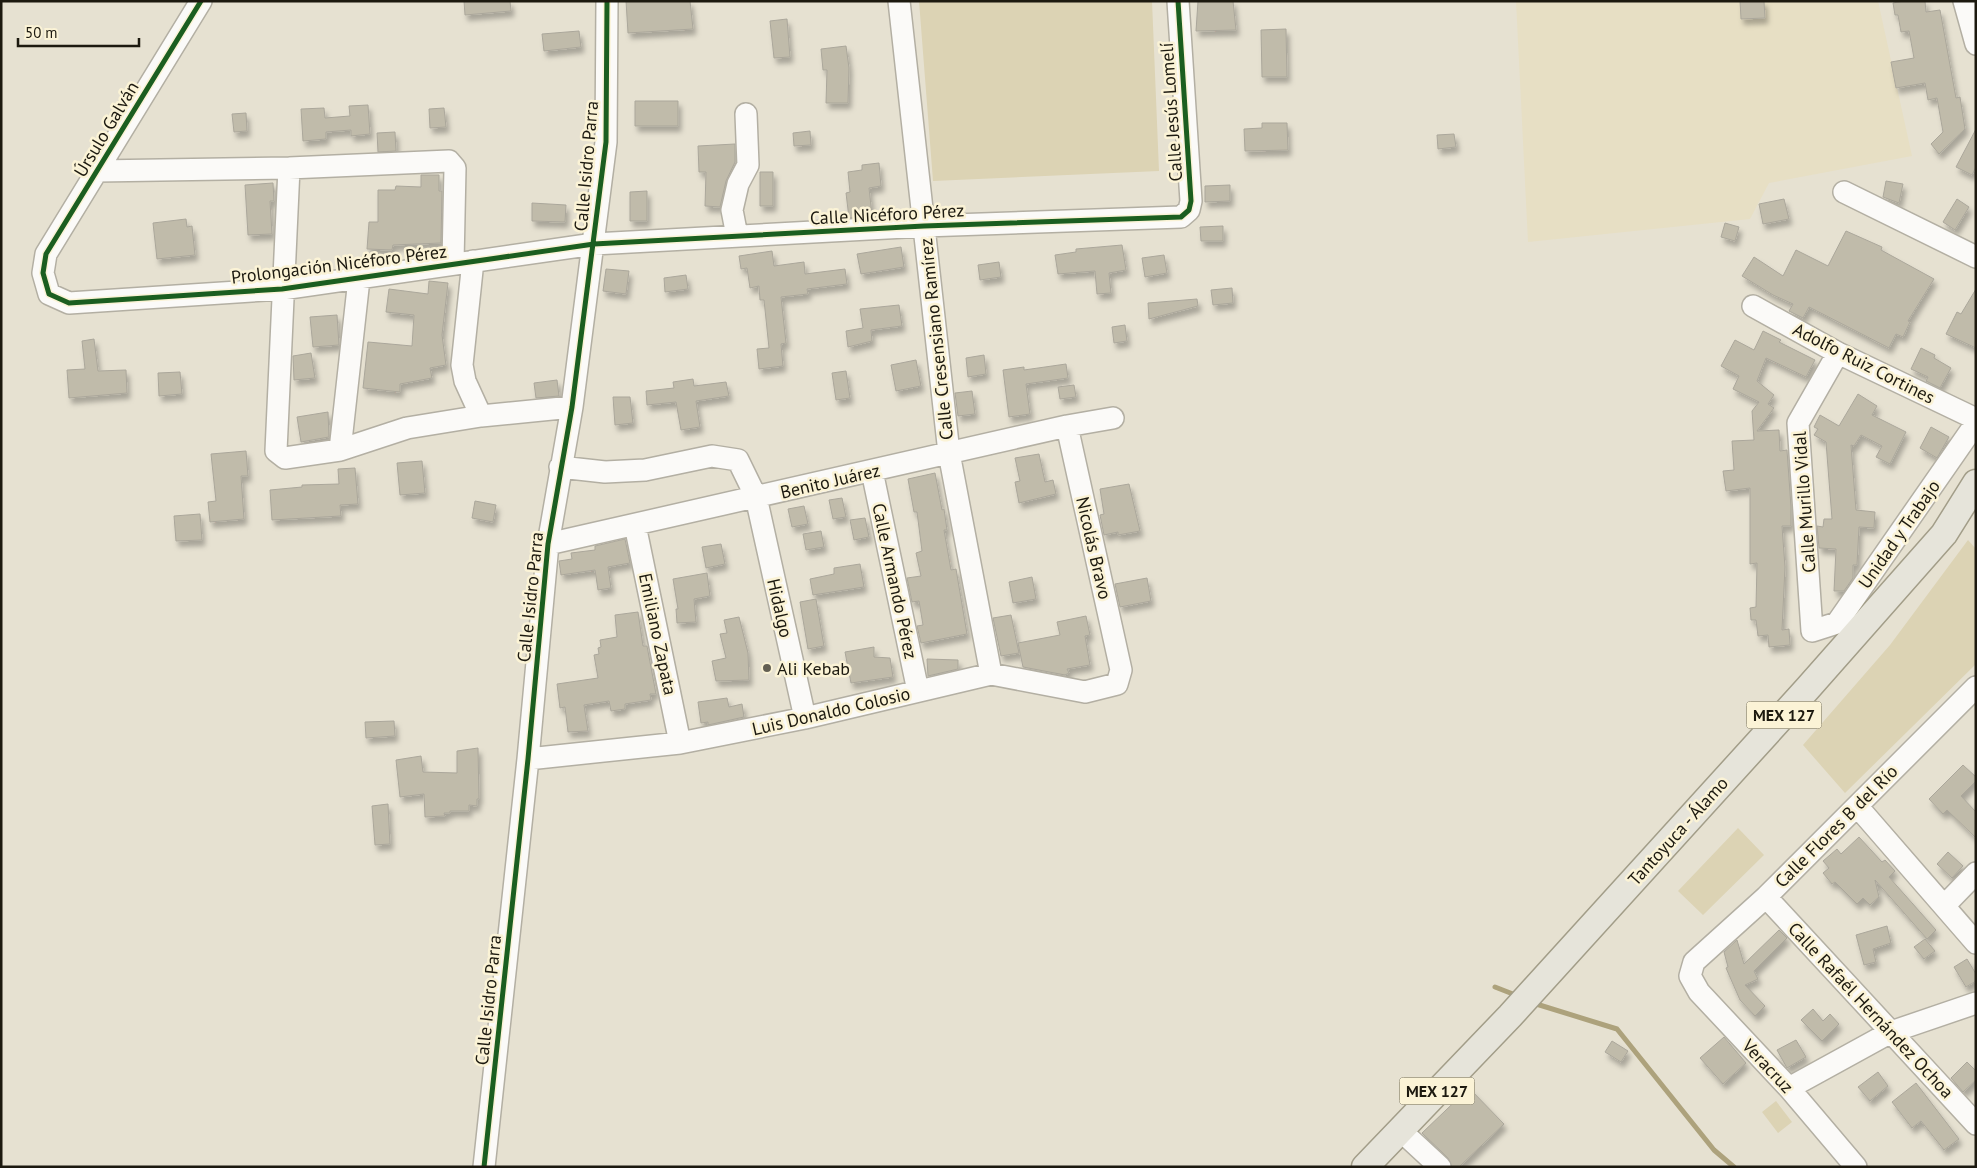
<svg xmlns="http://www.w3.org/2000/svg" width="1977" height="1168" font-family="'PT Sans',sans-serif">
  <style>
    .built { fill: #e7dfc4 }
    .green { fill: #dcd3b4 }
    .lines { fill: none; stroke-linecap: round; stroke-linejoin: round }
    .stream { stroke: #ada27c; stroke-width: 5 }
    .building { fill: #c0bbaa; stroke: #aba79b; filter: url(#shadow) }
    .minor-casing { stroke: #b3afa3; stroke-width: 24 }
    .major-casing { stroke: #a29d88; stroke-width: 29 }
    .minor { stroke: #fbfaf8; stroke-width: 21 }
    .major { stroke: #e6e4da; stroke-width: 26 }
    .cycleway-casing { stroke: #fbf3d6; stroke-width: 8 }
    .cycleway { stroke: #1b5e20; stroke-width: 5 }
    .poi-dot { fill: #635f53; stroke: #fbf3d6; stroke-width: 2 }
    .labels { text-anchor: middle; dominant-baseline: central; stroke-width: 5; stroke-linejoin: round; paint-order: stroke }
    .shield { fill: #fbf3d6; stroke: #5f5a4b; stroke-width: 1 }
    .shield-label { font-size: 16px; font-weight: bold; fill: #1c190f }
    .street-label { font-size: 18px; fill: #1c190f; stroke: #fbf3d6 }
    .poi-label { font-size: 18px; fill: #1c190f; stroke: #fbf3d6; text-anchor: start }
  </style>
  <defs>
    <filter id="shadow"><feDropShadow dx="3" dy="5.5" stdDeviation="2.5" flood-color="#0004"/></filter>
  </defs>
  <rect width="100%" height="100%" fill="#e6e1d1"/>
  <!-- built -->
  <path class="built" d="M1516,1h362l34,155 -143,27 -19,36 -222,23z"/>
  <!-- green -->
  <path class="green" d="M919,1h233l7,170 -226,10z
    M1968,540l8,9v115l-131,129 -42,-48 87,-100z
    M1738,828l26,27 -61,60 -25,-24z
    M1776,1101l16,21 -14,11 -16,-21z"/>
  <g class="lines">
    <!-- stream -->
    <path class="stream" d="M1495,987l23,9
      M1533,1003l84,26 97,121 20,17"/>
  </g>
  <!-- building -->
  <path class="building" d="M464,1h46l1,10 -46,4z
    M626,1h64l3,28 -65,4z
    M1198,1h35l3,29 -40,1z
    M1740,1h24l1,17 -24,1z
    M1904,1h21l1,11 14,-2 16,88 4,-1 5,32 -26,25 -8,-10 12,-12 -6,-34 -9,2 -3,-17 -29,5 -5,-26 23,-4 -5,-27 -8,1 -3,-17h-3l-2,-12z
    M787,19l3,38 -16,1 -4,-37z
    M1286,29l1,48h-25l-1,-47z
    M579,31l2,16 -37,4 -2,-17z
    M846,46l3,22 -1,35h-22l1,-33h-4l-2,-21z
    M635,101h43v25h-43z
    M368,105l2,29 -19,2v-6l-25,2v7l-23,2 -2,-32 23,-1 1,10 25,-2 -1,-10z
    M444,108l2,19 -16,1 -1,-19z
    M246,113l1,18 -13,1 -2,-18z
    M1262,123h25l1,27 -43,1 -1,-22 18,-1z
    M1976,129v38l-4,8 -16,-8z
    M810,131l1,14 -17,1 -1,-13z
    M395,132l1,19 -18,1 -1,-19z
    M1454,134l2,13 -18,2 -1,-14z
    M735,144v18l-9,19 -6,26 -15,-1 1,-34h-7l-1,-26z
    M879,163l2,23 -12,2 3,27 -23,3 -3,-25 4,-1 -2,-20 14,-2v-5z
    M760,172h13v34h-13z
    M421,175h18v16h3l-1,52 -48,2 -1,5 -25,-1 2,-27h9v-32h17l1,-4 25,1z
    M1886,181l17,3 -4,19 -16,-6z
    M273,183l1,18h-4l2,33 -24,1 -3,-50z
    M1230,185v16l-25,1v-16z
    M647,191v30h-17v-29z
    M1784,199l5,20 -26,5 -4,-20z
    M1957,199l12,8 -14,23 -12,-8z
    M532,203l34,2 -1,17 -33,-1z
    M186,219l1,8 5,-1 3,29 -38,4 -4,-36z
    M1725,223l14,4 -4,14 -14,-4z
    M1223,226v15h-22l-1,-14z
    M1846,231l36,16 -1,3 53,29 -26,42 2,1 -7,15 -7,-3 -7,14 -80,-41 -6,11 -14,-7 4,-7 -20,-9 -31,-19 12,-19 29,19 13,-26 32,16z
    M1122,245l4,25 -17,3 2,20 -14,1 -2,-23 -37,3 -3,-19 21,-3v-3z
    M901,247l3,20 -43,7 -4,-20z
    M772,251l2,15 30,-4 1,12 40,-5 2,15 -40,5 1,5 -27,3 5,46 -5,1 2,22 -24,3 -2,-20 12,-1 -5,-48h-4l-1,-14 -9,2 -3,-20 -6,1 -2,-13z
    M1164,255l3,18 -22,4 -3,-19z
    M999,262l2,15 -21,3 -2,-15z
    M606,269l23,2 -3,23 -23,-3z
    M686,275l2,14 -23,3 -1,-14z
    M429,281l19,2 -6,52 4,30 -16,3 2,10 -32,6v8l-37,-4 5,-46 44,4 2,-31 -28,-3 3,-23 39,5z
    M1232,288l1,15 -20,2 -2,-15z
    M1976,289v59l-30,-14 11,-22 4,2z
    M1197,299l1,7 -49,13 -1,-16z
    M899,305l3,21 -31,4 1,11 -24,6 -2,-16 17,-3 -3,-19z
    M337,315l2,30 -26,2 -3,-30z
    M1125,325l2,16 -13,2 -2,-16z
    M1763,331l18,9 -2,2 36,18 -9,17 -40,-19 -9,23 17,14 -6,9 6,4 -17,23 22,-1 1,21 7,-1 4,57v19h-9l3,41 -3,63 7,-1 1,16 -21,2 -1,-12 -10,1 -2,-16h-5l-1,-12 6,-1 1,-44 -7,1v-76l-24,3 -3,-20 11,-1 -2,-29 22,-1 -2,-29 7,-9 -26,-13 6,-13 -18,-10 14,-26 19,10z
    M94,339l4,32 28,-1 1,23 -58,5 -2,-28 18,-1 -3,-28z
    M1921,348l14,7 -1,3 17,10 -11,20 -14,-7 2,-4 -17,-8z
    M311,353l4,25 -21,2 -1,-24z
    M984,355l2,19 -18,3 -2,-19z
    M916,360l5,26 -25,5 -5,-26z
    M1066,364l2,14 -42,6 4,30 -21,3 -6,-47 21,-3v3z
    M846,371l4,27 -14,2 -4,-27z
    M180,372l2,22 -23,2 -1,-23z
    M693,379l1,7 32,-4 3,14 -33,5 4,26 -19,3 -5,-28 -29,3 -1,-14 28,-3 -1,-6z
    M557,380l2,16 -23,2 -2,-15z
    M1074,385l2,12 -16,2 -2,-12z
    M972,391l3,23 -17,2 -3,-23z
    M1858,394l19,12 -5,9 34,17 -16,32 -14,-7 6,-11 -21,-11 -7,11 -3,-1 5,65 19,2 -1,16 -15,-1 -2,38h-4v13l-9,13h-10l2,-42 -17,-1 -2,-22 6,1 1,-8h8l-6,-77 -12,-7 4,-6 -4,-2 6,-12 19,11z
    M613,397h17l3,26 -18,2z
    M328,412l1,25 -28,5 -4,-25z
    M1931,427l18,10 -12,21 -17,-10z
    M246,451l2,25h-7l3,43 -34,3 -2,-20 8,-1 -5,-47z
    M1039,454l6,28 8,-2 3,14 -37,9 -4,-21 5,-1 -5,-23z
    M422,461l3,32 -25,2 -3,-32z
    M355,468l3,36 -18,1 1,11 -69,4 -2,-30 32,-3v-2l37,-1 -1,-15z
    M935,473l7,37 2,-1 3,21h-3l7,40 5,-1 11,65 -46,9 -4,-17 6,-1 -4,-24 -7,1 -5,-24 14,-2 -5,-23 6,-2 -5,-39h-3l-6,-33z
    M1129,484l11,47 -22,4v-3l-14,3 -4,-20 4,-1 -4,-25z
    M842,498l4,19 -13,2 -4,-19z
    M475,501l21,4 -3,17 -21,-4z
    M804,506l4,18 -16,3 -4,-18z
    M200,514l2,26 -26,1 -2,-25z
    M865,518l4,19 -15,3 -4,-20z
    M821,531l3,16 -18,3 -3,-16z
    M625,539l5,24 -22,4 3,21 -13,2 -3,-20 -34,5 -2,-14 13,-2 -1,-6 24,-3v-4z
    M721,544l4,20 -19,4 -4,-21z
    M860,564l4,23 -51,8 -3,-16 24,-5v-6z
    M707,573l3,23 -16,3 2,23 -19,1 -1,-14h2l-5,-30z
    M1032,577l4,22 -23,4 -4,-21z
    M1147,578l4,23 -31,6 -5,-23z
    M816,599l8,47 -16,3 -8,-47z
    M638,612l5,34h4l9,48h-6l1,6 -26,4v5l-14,2 -2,-10 -25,4 4,26 -20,1 -3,-25 -5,1 -3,-24 41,-6 -4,-23 5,-1 -1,-6 3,-1 -1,-7 17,-3 -2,-22z
    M1011,615l8,38 -18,3 -8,-38z
    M1086,616l4,19 -5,1 5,29 -23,4 2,4 -4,2 -42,-8 -5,-24 42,-8 -3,-13z
    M739,617l9,36 1,27 -33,1 -4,-20 14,-3 -6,-24 7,-1 -3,-13z
    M874,647v10l16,1 3,19 -42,6 -6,-31z
    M927,659l31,1v9l-30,7z
    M727,698l2,9 13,-3 2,13 -36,8v-3l-7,1 -3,-21z
    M394,721l1,15 -29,2 -1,-16z
    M478,748l1,51h-2v7l-8,-1v6h-19v2h-6l1,3 -20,1 -1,-23 -24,3 -4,-37 25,-4 2,16 34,1v-22z
    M1963,765l13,12v4l-15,15 15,16v26l-29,-28 -4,4 -14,-15z
    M388,804l2,40 -15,1 -3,-39z
    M1859,837l23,25 3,-2 10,11 -6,6 47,53 -9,9 -52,-59 4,17 -9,8 -7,-7 -6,6 -22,-22 -3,2 -9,-11 6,-5 -6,-7 14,-12 4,5z
    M1948,852l15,14 -11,12 -15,-14z
    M1887,926l4,17 -18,6 3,13 -12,3 -8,-30z
    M1779,930l8,8 -33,33 4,8 -13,6 20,21 -10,10 -15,-16 -14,-32 2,-1 -4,-15 13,-12 7,24z
    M1925,939l10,12 -11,8 -10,-12z
    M1967,959l9,15v7l-10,6 -12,-20z
    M1813,1009l10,12 7,-7 9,10 -17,17 -21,-21z
    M1724,1037l22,26 -23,21 -23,-26z
    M1796,1040l10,17 -19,11 -10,-18z
    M1612,1041l16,10 -7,11 -16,-10z
    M1967,1062l9,9v9l-13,12 -12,-14z
    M1878,1072l10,14 -18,15 -12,-14z
    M1916,1083l43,56 -15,11 -23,-29 -9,7 -20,-26z
    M1469,1088l35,36 -45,43h-7l-4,-9 -26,-25z"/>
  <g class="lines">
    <defs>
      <path id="minor" d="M201,1l-155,253 -3,19 6,21 20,9 213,-14 312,-45 330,-18 257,-9 8,-7 2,-9 -13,-200
        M899,1l50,452 42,221
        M1964,1l12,43
        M289,168l-13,283 9,7 55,-8 67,-22 74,-12 91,-9
        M97,171l192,-3 160,-7 6,7 -2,95
        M1844,192l132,65
        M737,236l-5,-26 6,-26 10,-19 -2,-51
        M473,261l-11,104 3,16 16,35
        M1753,306l85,47 138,66
        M1838,353l-40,70 14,208 25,-8 139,-200
        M340,450l19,-171
        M560,467l45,5 40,-2 67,-14 26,4 18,37 49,221
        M872,471l46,220
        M635,525l45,218
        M548,544l519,-118 46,-8
        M528,759l152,-16 125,-25 186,-44 94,18 32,-8 4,-14 -54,-244
        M1857,806l119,137
        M1766,897l210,227
        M1944,906l32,-33
        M1789,1088l102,-56 85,-29
        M1400,1130l40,37
        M484,1167l44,-408 20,-215 24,-137 34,-265 1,-141
        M1856,1167l-67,-79 -90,-96 -9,-16 4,-14 72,-65 210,-210"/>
      <path id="major" d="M1365,1167l145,-151 298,-328 136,-154 32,-51"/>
    </defs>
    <!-- minor casing -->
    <use href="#minor" class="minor-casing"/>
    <!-- major casing -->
    <use href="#major" class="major-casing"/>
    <!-- minor -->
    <use href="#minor" class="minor"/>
    <!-- major -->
    <use href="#major" class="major"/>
    <defs>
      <path id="cycleway" d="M201,1l-155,253 -3,19 6,21 20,9 213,-14 312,-45 330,-18 257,-9 8,-7 2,-9 -13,-200
        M484,1167l44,-408 20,-215 24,-137 34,-265 1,-141"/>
    </defs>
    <!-- cycleway casing -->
    <use href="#cycleway" class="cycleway-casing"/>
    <!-- cycleway -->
    <use href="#cycleway" class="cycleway"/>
  </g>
  <!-- markers -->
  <circle class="poi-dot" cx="767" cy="668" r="5"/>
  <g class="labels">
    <!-- shield labels -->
    <g class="shield">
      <rect x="1746.5" y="701.5" width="75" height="27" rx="4"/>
      <rect x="1399.5" y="1077.5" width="75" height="27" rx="4"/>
    </g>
    <g class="shield-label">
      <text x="1784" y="715">MEX 127</text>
      <text x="1437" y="1091">MEX 127</text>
    </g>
    <!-- street labels -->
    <g class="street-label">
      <text transform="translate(1171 112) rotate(-94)">Calle Jesús Lomelí</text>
      <text transform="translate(106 129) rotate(-59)">Úrsulo Galván</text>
      <text transform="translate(586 166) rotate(-85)">Calle Isidro Parra</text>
      <text transform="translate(887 214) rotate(-3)">Calle Nicéforo Pérez</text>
      <text transform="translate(339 264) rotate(-7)">Prolongación Nicéforo Pérez</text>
      <text transform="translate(936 339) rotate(-96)">Calle Cresensiano Ramírez</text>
      <text transform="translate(1864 363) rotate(27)">Adolfo Ruiz Cortines</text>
      <text transform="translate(830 481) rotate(-13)">Benito Juárez</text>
      <text transform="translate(1804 502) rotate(-94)">Calle Murillo Vidal</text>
      <text transform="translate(1899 534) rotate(-55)">Unidad y Trabajo</text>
      <text transform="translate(1094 548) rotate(77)">Nicolás Bravo</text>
      <text transform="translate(895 581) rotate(78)">Calle Armando Pérez</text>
      <text transform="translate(530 597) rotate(-84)">Calle Isidro Parra</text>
      <text transform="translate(780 608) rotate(77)">Hidalgo</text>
      <text transform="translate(658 634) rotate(78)">Emiliano Zapata</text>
      <text transform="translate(831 711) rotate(-13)">Luis Donaldo Colosio</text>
      <text transform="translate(1836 826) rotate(-45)">Calle Flores B del Río</text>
      <text transform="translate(1678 831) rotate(-48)">Tantoyuca - Álamo</text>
      <text transform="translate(488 1000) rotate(-84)">Calle Isidro Parra</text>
      <text transform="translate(1871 1010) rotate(47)">Calle Rafaél Hernández Ochoa</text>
      <text transform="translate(1768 1066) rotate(47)">Veracruz</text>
    </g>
    <!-- poi labels -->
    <g class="poi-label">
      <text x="777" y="668">Ali Kebab</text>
    </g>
  </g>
  <!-- border -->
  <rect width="1977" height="1168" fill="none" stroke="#1c190f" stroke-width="5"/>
  <!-- scale -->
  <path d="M18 38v8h121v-8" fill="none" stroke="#1c190f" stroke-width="2.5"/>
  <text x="25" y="38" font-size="15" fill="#1c190f" stroke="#fbf3d6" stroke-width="4" paint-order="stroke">50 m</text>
</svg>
